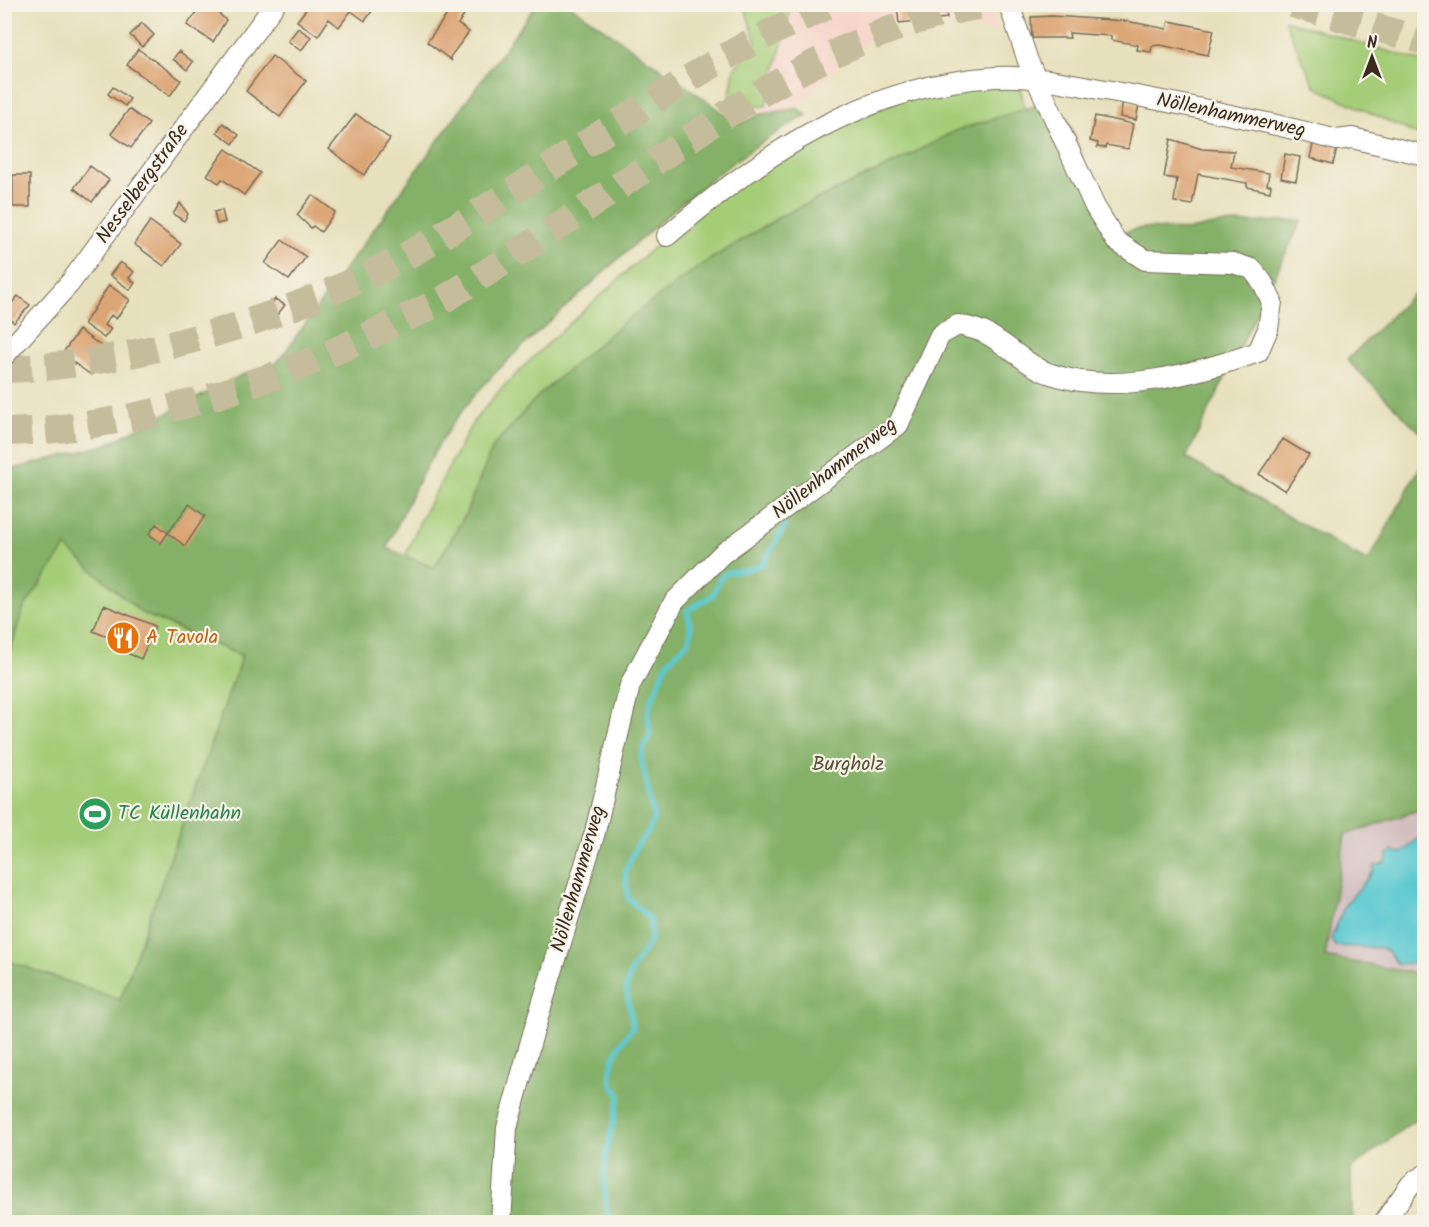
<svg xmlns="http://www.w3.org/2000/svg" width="1429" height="1227" font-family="Kalam,sans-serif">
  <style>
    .built { fill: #f7d1c6 }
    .industrial { fill: #d2bfbf }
    .green { fill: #a5cd78; stroke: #707c4b; stroke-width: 1.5 }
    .forest { fill: #84b068; stroke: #606d43; stroke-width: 1.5 }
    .water { fill: #5cc9d1; stroke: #4c7a78; stroke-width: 1.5 }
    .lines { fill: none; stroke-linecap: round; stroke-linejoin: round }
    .stream { stroke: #5cc9d1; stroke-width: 5 }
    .building { fill: #dca575 }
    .highway-tunnel { stroke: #c5bc9c; stroke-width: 28; stroke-dasharray: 28 14; stroke-linecap: butt }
    .minor-casing { stroke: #776a55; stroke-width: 22 }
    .minor { stroke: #fff; stroke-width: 20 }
    .labels { text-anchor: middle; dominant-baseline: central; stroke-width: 4.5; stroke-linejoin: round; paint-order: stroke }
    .street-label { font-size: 20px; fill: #3b2a1e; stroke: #f7f3e8 }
    .food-label { font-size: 20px; fill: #c56008; stroke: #f7f3e8; text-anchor: start }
    .park-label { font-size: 20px; fill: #565334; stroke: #f7f3e8 }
    .leisure-label { font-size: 20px; fill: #27864d; stroke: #f7f3e8; text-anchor: start }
  </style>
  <rect width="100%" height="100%" fill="#f7f3e8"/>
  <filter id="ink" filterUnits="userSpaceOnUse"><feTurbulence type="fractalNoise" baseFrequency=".0167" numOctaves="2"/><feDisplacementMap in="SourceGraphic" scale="12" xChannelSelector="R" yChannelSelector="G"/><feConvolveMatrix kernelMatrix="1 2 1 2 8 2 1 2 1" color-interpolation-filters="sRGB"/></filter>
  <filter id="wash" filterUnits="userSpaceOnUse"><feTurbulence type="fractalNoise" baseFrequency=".008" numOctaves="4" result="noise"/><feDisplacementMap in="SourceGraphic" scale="24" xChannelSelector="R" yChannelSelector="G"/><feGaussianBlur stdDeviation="1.35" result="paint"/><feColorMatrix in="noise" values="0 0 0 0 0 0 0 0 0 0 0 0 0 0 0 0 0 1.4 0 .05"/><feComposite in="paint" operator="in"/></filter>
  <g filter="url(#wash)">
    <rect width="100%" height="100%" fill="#e7e0bc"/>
    <!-- built -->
    <path class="built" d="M795,5h192l11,27 -53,-9 -48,-2 -47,33 -53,54 -39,7z"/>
    <!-- industrial -->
    <path class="industrial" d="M1424,808v167l-99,-18 20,-122z"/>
    <!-- green -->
    <path class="green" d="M744,5h48l-26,101 -38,1 6,-38 22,-27z
      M1284,20l140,42v76l-109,-51z
      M1019,81l6,28 -70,22 -54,29 -118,55 -82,50 -237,252 -29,51 -30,-11 16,-38 52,-97 28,-33 47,-46 115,-104 101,-74 140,-68z
      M66,546l76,67 100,43 -122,344 -115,-40v-292l18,-59z"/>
    <!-- forest -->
    <path class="forest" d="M536,5h34l170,119 18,-9 39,-7 10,7c-86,47 -155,113 -227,179 -48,44 -100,86 -135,141 -23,35 -41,74 -58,113l47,20 30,-51 30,-72 45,-50 86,-74 76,-56 82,-50 118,-55 54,-29 89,-28 24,17 29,79 24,34 21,-5 47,2 30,-6 83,-4 -116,238 182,104 56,-102v348l-79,27 -20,122 99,18v142l-12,5 -61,47 1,53h-1347v-262l115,40 122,-344 -100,-43 -76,-66 -43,62 -18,59v-197l100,-26 139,-71 33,-11z
      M1424,283v153l-77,-76z"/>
    <!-- water -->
    <path class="water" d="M1424,834v129l-27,1 -8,-11 -7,-5 -47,-2 -4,-7 14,-34 29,-34v-5l12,-4 1,-8 5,-3 10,2z"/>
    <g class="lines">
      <!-- stream -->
      <path class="stream" d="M608,1222l-4,-39 2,-29 14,-59c-2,-3 -7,-7 -8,-11 -7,-17 10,-45 21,-56l-7,-41 6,-18 18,-28 1,-21 -23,-22 -3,-26 11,-25 12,-15 6,-13 -13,-62 9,-24 -2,-18 3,-14 16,-38 22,-22 2,-12 -4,-18 26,-16 7,-17 8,-6 18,-2 17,-6 22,-38"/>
    </g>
    <g id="blocks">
      <!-- building -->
      <path class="building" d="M203,4h5l18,16 -13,22 -26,-17z
        M310,4h35l4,4 3,-4h25l-12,17 -14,-10 -12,16 -10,-8 -11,17 -21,-15z
        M917,4h28l2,14 -48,5 -2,-16z
        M451,5l13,10 -6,9 11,8 -19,25 2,4 -25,-19 19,-26 -1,-3z
        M1052,16l74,5 41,8 2,-8 45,9 -6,25 -48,-10 -8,1 -1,6 -14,-2 1,-5 -27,-5v-4l-42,-3 1,5h-38l-1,-21z
        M142,23l12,12 -12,12 -12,-12z
        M298,28l13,9 -10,14 -13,-10z
        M138,49l43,31 -11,16 -43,-31z
        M179,51l14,11 -6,8 -14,-11z
        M272,56l34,25 -26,36 -34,-26z
        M113,87l17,12 -5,7 -17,-12z
        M1123,101l16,3 -3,16 -16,-3z
        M129,109l20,15 -18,24 -20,-14z
        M356,114l34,25 -26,36 -35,-26z
        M1095,116l38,8 -5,25 -22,-4 -1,3 -8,-1 1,-4 -8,-2z
        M223,123l16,12 -6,9 -16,-12z
        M1171,139l31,10 32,2 -3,16 38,6 -2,12h4l-1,7 -23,-5v-4l-49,-9 -6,31 -18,-3 3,-23 -13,-2z
        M1314,140l24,5 -5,19 -23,-6z
        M226,149l34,24 -16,22 -22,-16 -3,4 -12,-8z
        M1285,154l15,3 -4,24 -15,-3z
        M90,166l19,14 -17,22 -18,-14z
        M13,175h17v32h-17z
        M312,195l23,17 -14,20 -8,-6 -2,2 -14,-13z
        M180,203l8,11 -4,7 -11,-7z
        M222,210l3,12 -8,2 -3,-12z
        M150,221l31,23 -17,22 -30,-22z
        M282,240l24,17 -17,23 -24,-17z
        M120,262l14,10 -5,6 6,5 -5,7 -20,-15z
        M109,285l21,15 -14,19 -5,-4 -7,10 7,4 -7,9 -20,-14z
        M18,296l12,9 -16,18 -10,-11z
        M275,299l10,6 -7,9 -9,-7z
        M79,330l29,21 -17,24 -29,-21z
        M4,415l14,13 -14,14z
        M1283,439l26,16 -24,36 -26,-17z
        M189,504l16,12 -20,30 -17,-13z
        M156,524l12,9 -7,10 -12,-9z
        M104,605l51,21 -14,33 -14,-6 3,-7 -37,-15z"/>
    </g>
  </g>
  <g filter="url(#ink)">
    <use href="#blocks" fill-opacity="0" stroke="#776a55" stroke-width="1.5"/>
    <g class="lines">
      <!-- highway-tunnel -->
      <path class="highway-tunnel" d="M1293,4l131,37
        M4,369c132,-2 306,-58 420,-123 108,-63 210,-138 319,-199 28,-16 58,-28 87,-43
        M4,432c132,-3 265,-47 383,-105 19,-10 40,-18 59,-29 54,-33 108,-69 161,-104 116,-78 242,-171 384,-190"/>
      <defs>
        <path id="minor" d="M667,236c95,-82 198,-151 328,-159 41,-2 81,8 121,15 75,14 148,29 221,48l15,-2 72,17
          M4,356l66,-73 205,-279
          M1386,1219l25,-35 13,-9
          M501,1222l6,-94 25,-91 63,-205 35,-147 44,-83 48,-48 176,-129 42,-90 18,-10c9,2 19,4 27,8 22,11 42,33 66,41 65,22 144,0 207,-22l10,-23 4,-27 -9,-19 -11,-14 -19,-6 -88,-3 -29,-19 -21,-34 -67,-146 -19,-57"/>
      </defs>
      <!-- minor casing -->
      <use href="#minor" class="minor-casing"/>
      <!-- minor -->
      <use href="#minor" class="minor"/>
    </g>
  </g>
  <!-- icons -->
  <defs>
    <symbol id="restaurant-disc" viewBox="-11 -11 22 22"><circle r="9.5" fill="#e8710a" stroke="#f7f3e8"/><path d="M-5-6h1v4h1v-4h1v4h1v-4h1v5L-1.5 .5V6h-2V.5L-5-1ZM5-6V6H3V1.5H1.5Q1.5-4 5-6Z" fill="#fff"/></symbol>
    <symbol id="stadium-disc" viewBox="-11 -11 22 22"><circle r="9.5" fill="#2e9e5b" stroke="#f7f3e8"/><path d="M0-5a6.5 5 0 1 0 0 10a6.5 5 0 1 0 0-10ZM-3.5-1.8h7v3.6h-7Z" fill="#fff"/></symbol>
  </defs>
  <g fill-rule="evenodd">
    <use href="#restaurant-disc" x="104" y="619" width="38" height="38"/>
    <use href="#stadium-disc" x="76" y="795" width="38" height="38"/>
  </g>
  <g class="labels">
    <!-- street labels -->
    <g class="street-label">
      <text transform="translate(1231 116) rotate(12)">Nöllenhammerweg</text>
      <text transform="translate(143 184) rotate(-54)">Nesselbergstraße</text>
      <text transform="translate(835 469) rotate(-38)">Nöllenhammerweg</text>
      <text transform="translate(579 879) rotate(-74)">Nöllenhammerweg</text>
    </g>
    <!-- food labels -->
    <g class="food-label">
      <text x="146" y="638">A Tavola</text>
    </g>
    <!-- park labels -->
    <g class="park-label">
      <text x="848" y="765">Burgholz</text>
    </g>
    <!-- leisure labels -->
    <g class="leisure-label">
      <text x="118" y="814">TC Küllenhahn</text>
    </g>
  </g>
  <!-- margin -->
  <rect width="1429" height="1227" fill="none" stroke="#f7f3e8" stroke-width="24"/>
  <!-- north arrow -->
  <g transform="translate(1372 57)" stroke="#f7f3e8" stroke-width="4.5" paint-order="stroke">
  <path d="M0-4.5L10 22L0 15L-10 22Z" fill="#3b2a1e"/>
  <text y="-9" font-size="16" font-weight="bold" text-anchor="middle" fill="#3b2a1e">N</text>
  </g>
</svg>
